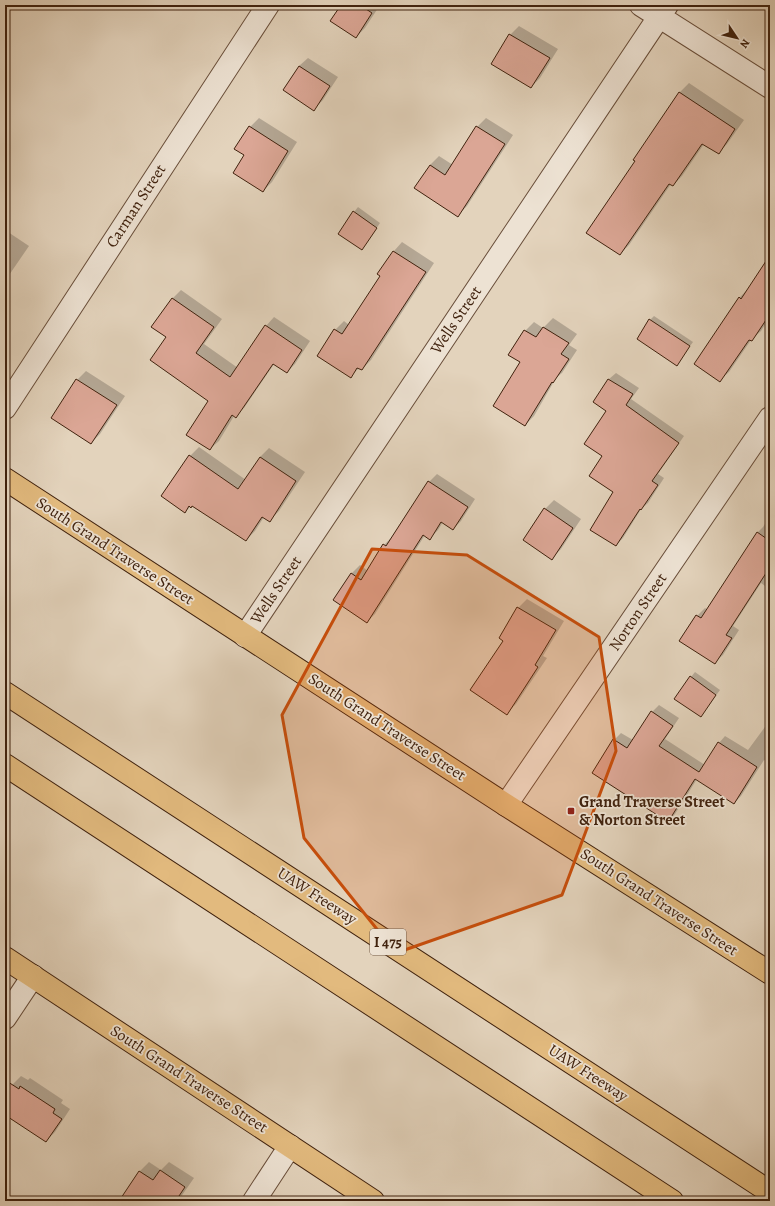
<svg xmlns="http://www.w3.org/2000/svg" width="775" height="1206" font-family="Alegreya,serif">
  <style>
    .shadow { fill: #0003 }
    .building { fill: #dba695; stroke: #40220e }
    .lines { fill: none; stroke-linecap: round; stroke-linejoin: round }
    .minor-casing { stroke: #694e3a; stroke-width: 24 }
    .major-casing { stroke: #40220e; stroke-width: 24 }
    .highway-casing { stroke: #40220e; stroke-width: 24 }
    .minor { stroke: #ede2d3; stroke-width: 22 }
    .major { stroke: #e2ba7e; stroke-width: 22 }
    .highway { stroke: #e2ba7e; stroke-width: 22 }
    .marked { fill: #c64e0c; fill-opacity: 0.2; stroke: #c64e0c; stroke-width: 3; stroke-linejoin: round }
    .poi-dot { fill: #8f2418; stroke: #ede2d3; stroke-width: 1.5 }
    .labels { text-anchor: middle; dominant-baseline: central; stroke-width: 3.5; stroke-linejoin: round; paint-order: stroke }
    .shield { fill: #ede2d3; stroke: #745c49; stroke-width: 1 }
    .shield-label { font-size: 15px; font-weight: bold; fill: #40220e }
    .street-label { font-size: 16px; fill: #40220e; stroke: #ede2d3 }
    .poi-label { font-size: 16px; font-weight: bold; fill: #40220e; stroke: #ede2d3; text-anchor: start }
  </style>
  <rect width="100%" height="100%" fill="#e3d3bc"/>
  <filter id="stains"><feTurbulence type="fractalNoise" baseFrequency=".005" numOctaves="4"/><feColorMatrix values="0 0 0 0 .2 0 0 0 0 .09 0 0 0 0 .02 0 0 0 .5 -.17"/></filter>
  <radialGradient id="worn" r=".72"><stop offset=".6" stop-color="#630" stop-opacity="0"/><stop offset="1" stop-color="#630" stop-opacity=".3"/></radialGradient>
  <!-- shadow -->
  <path class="shadow" d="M342,5h38l-15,23 -9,9z
    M519,26l39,23 -18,29 -9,9 -21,-52z
    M308,58l30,19 -15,23 -9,9 -15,-43z
    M689,83l55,37 -17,24 -9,9 -14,-9 -22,32 -9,9 -2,-1 -42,61 -9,9 16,-93 -2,-1 46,-68z
    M259,118l38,24 -25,40 -9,9 -18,-36 5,-28z
    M486,118l27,17 -46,71 -9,9 -42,-27 14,-23 9,-9 14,9 24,-38z
    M358,207l22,16 -14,21 -12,-32z
    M5,230l24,16 -24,35z
    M402,242l32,21 -63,97 -9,9 -3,-1 -8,8 -16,-46 9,-9 5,4 32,-50 -2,-1 15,-23z
    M770,257v60l-9,14 -10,9 -22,32 -9,8 19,-82 10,-10z
    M181,290l41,29 -18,25 34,24 28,-42 8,-9 36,24 -15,23 -8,8 -13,-8 -30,44 -9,8h-1l-15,25 -9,8 -1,-49 -42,-63 -14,-10 20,-29z
    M654,316l39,26 -16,22 -27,-44z
    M553,318l24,16 -8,11 8,5 -15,23 -6,5 -22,38 -9,9v-94l9,-9 9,6z
    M86,371l39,25 -25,38 -9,9 -14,-63z
    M616,373l23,15 -8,11 53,37 -26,38 6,4 -16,25 -7,6 -18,29 -7,7 -1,-53 -12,-36 5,-45 -14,-9 15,-23z
    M199,447l47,33 14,-23 9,-9 36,24 -26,39 -9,9 -6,-3 -9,14 -9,9 -54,-35 -7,7 5,-56z
    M437,474l38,25 -14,22 -8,8 -10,-7 -5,8 -8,8 -5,-3 -50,79 -8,8 -33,-22 18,-27 8,-8 8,6 16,-26 8,-8 37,-55z
    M554,500l27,19 -20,30 -9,9 -7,-49z
    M770,516v72l-1,1 -8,-6 -28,43 6,4 -16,25 -8,7 -18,-46 8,-8 3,2 49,-77 6,-6z
    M527,599l37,22 -21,35 4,2 -31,46 -9,9 -2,-73 13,-32z
    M695,672l25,18 -19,26 -10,-39z
    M659,705l20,13 -14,21 40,26 14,-22 6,-7 23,14 22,-30v43l-6,-3 -23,36 -7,7 -37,-24 -22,35 -7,7 -75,-48 21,-33 7,-7 12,7 19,-28z
    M21,1076l7,4 2,-2 33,22 -2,3 9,6 -15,23 -9,9 -41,-27v-18l7,-11z
    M149,1162l12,8 8,-8 25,16 -16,23h-51l-5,-3 18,-27z"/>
  <!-- building -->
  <path class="building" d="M341,5h19l12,8 -16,25 -26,-17z
    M509,34l41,24 -19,30 -40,-24z
    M299,66l31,20 -16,25 -31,-21z
    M679,92l56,37 -16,25 -17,-10 -29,42 -4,-2 -49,71 -34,-22 49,-72 -2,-1z
    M249,126l39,25 -25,41 -30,-19 11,-18 -10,-6z
    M476,126l29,18 -47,73 -44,-29 16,-23 15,10z
    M353,211l24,17 -15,22 -24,-16z
    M393,251l33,21 -64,98 -5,-2 -6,10 -34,-22 17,-27 8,5 38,-58 -3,-2z
    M770,255v59l-18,27 -3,-1 -29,42 -26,-18 45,-67 2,2z
    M172,298l42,29 -18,26 34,24 35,-52 37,25 -15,23 -14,-9 -37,54 -4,-3 -22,35 -24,-15 22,-34 -58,-41 16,-23 -15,-10z
    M649,319l41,27 -13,20 -40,-27z
    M543,327l26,16 -8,11 8,5 -16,24 -1,-1 -27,44 -32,-20 27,-44 -12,-7 16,-25 12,7z
    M76,379l41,26 -26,39 -40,-26z
    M608,379l25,15 -7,11 53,38 -27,38 6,4 -17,25 -1,-1 -24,37 -26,-16 23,-38 -24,-16 13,-20 -18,-12 22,-33 -13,-9z
    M189,455l49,34 22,-32 36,24 -26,41 -8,-5 -16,24 -54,-35 -1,2 -2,-2 -4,7 -24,-17z
    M428,481l40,26 -15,23 -12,-8 -11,18 -7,-5 -56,88 -34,-23 18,-27 10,7 22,-36 3,2z
    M544,508l29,20 -21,32 -29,-20z
    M757,532l13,9v26l-44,68 6,3 -17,26 -36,-23 17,-26 5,3z
    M517,607l39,23 -21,35 3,2 -31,48 -37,-25 33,-49 -4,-3z
    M690,676l26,19 -15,22 -27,-18z
    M651,711l22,15 -14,20 40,26 19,-30 39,25 -23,37 -39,-25 -27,43 -76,-49 21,-34 14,9z
    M5,1080l14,9 1,-3 35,23 -2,4 9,6 -16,23 -41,-27z
    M160,1170l25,17 -6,9 7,5h-67l20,-30 14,9z"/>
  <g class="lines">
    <defs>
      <path id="minor" d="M641,5l129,82
        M5,408l263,-403
        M245,636l422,-631
        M506,805l264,-387
        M5,1018l28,-42
        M254,1201l36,-55"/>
      <path id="major" d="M5,479l501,326 264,168
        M5,958l368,243"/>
      <path id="highway" d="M5,693l765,499
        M5,765l667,436"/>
    </defs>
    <!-- minor casing -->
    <use href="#minor" class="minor-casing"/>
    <!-- major casing -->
    <use href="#major" class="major-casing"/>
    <!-- highway casing -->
    <use href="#highway" class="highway-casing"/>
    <!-- minor -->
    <use href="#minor" class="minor"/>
    <!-- major -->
    <use href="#major" class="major"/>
    <!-- highway -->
    <use href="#highway" class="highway"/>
  </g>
  <!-- marked area -->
  <path class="marked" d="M372,549l95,6 132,82 17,114 -54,144 -166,58 -92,-115 -22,-123z"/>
  <!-- markers -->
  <rect class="poi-dot" x="567" y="807" width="8" height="8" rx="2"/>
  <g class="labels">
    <!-- shield labels -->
    <rect class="shield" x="370" y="929" width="36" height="26" rx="3"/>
    <g class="shield-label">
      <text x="388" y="942">I 475</text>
    </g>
    <!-- street labels -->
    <g class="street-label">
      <text transform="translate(136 206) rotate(-57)">Carman Street</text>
      <text transform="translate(456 320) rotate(-56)">Wells Street</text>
      <text transform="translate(115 551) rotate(33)">South Grand Traverse Street</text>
      <text transform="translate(276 590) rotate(-56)">Wells Street</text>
      <text transform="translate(638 612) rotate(-56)">Norton Street</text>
      <text transform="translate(387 727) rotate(33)">South Grand Traverse Street</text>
      <text transform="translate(317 896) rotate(33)">UAW Freeway</text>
      <text transform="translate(659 902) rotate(33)">South Grand Traverse Street</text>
      <text transform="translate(588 1073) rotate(33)">UAW Freeway</text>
      <text transform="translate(189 1079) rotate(33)">South Grand Traverse Street</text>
    </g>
    <!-- poi labels -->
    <g class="poi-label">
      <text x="579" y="802">Grand Traverse Street<tspan x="579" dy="18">&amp; Norton Street</tspan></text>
    </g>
  </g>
  <!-- margin -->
  <rect width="775" height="1206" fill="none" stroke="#e3d3bc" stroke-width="20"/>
  <rect x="6" y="6" width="763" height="1194" fill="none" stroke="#40220e" stroke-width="2"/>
  <rect x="10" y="10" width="755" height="1186" fill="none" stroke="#40220e"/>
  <!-- north arrow -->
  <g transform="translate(737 38) rotate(125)" stroke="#ede2d3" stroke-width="3" paint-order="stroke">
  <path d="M0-3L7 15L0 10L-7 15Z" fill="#40220e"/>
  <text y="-6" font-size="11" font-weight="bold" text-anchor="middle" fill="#40220e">N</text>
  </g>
  <rect width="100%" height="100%" filter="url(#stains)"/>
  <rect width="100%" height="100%" fill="url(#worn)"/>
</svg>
